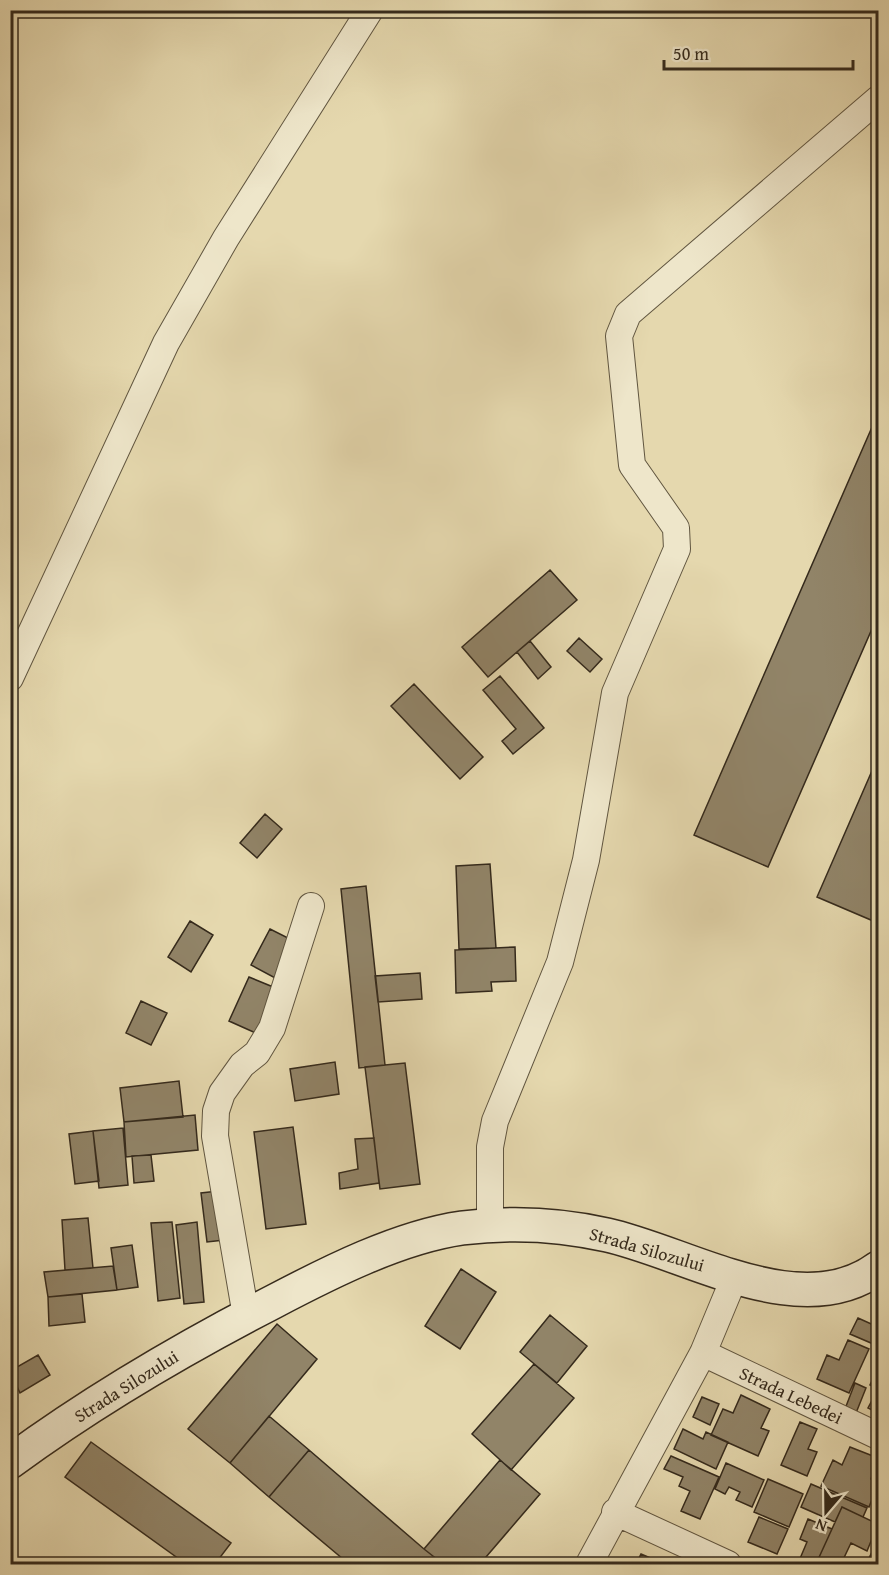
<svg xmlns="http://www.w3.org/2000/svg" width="889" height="1575" font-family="'Gentium Book Plus',serif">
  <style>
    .building { fill: #918468; stroke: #352a1c; stroke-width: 1.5 }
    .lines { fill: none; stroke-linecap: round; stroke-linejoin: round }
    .minor-casing { stroke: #615640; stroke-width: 28 }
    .secondary-casing { stroke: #352a1c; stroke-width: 36 }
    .minor { stroke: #eee6ca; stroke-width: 26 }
    .secondary { stroke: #eee6ca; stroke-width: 33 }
    .labels { text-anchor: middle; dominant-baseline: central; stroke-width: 4.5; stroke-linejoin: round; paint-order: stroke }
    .street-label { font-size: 18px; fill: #352a1c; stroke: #eee6ca }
  </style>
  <rect width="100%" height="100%" fill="#e5d8ae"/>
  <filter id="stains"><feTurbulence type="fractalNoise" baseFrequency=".00333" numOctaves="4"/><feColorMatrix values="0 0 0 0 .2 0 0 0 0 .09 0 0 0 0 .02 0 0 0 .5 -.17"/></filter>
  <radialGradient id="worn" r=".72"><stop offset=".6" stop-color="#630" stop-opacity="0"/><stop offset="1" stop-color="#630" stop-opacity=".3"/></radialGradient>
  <!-- building -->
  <path class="building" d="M876,418l2,1v196l-110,252 -74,-32z
    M550,570l27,30 -89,77 -26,-30z
    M579,638l23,21 -12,13 -23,-21z
    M530,641l21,26 -13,12 -21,-27z
    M500,676l44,52 -31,26 -11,-13 14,-12 -33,-39z
    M414,684l69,73 -23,22 -69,-73z
    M878,757v166l-61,-26z
    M265,814l17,15 -25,29 -17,-15z
    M490,864l6,84 -37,1 -3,-83z
    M366,886l19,179 -26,3 -18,-179z
    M190,921l23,14 -22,37 -23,-15z
    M270,929l26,13 -19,37 -26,-14z
    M515,947l1,34 -25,1 1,9 -36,2 -1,-43z
    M420,973l2,26 -44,3 -3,-26z
    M249,977l29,12 -20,45 -29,-13z
    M141,1001l26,12 -16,32 -25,-12z
    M335,1062l4,32 -44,7 -5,-32z
    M405,1063l15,121 -40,5 -15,-122z
    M179,1081l4,36 -59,5 -4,-34z
    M195,1115l3,35 -72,7 -2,-35z
    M293,1127l13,97 -40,5 -12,-97z
    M123,1128l5,57 -29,3 -6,-57z
    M93,1131l6,50 -24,3 -6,-50z
    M374,1138l5,45 -39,6 -1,-16 19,-4 -3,-30z
    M151,1155l3,26 -20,2 -2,-27z
    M218,1191l6,49 -17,2 -6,-49z
    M88,1218l5,50 -28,2 -3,-50z
    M172,1222l8,76 -22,3 -7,-78z
    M197,1222l7,80 -20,2 -8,-79z
    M132,1245l6,42 -21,3 -6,-42z
    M113,1266l4,24 -69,7 -4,-25z
    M461,1269l35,23 -36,57 -35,-23z
    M82,1294l3,28 -36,4 -1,-29z
    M550,1315l37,31 -30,37 -37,-31z
    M858,1318l20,9v19l-28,-12z
    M277,1324l40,35 -87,104 -42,-34z
    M848,1340l21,9 -20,44 -32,-14 10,-24 12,5z
    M38,1355l12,20 -30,18 -10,-22z
    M534,1364l40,34 -63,72 -39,-36z
    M878,1368v45l-10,-5 10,-19 -8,-4z
    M855,1383l11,5 -12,30 -11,-4z
    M741,1395l29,14 -9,19 8,3 -11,25 -47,-21 12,-26 10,4z
    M702,1397l17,7 -9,21 -17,-8z
    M269,1416l40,34 -40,47 -39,-34z
    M800,1422l17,7 -9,20 9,3 -10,24 -26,-11z
    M683,1429l20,10 3,-7 22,10 -12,27 -42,-20z
    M91,1442l140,101 -16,21h-29l-121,-87z
    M850,1447l28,11 -7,21 7,5 -9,23 -48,-21 12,-26 9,5z
    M309,1450l115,99 19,15h-94l-80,-67z
    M671,1456l48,21 -19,42 -19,-8 9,-20 -11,-5 4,-9 -19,-8z
    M500,1460l40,34 -60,70h-37l-19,-15z
    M726,1463l38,17 -12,27 -16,-7 4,-8 -11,-5 -4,7 -10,-5z
    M768,1479l35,15 -14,33 -35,-15z
    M811,1484l56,24 -4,9 -21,-10 -7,15 -34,-15z
    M842,1507l36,17 -11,27 -16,-8 -10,21h-25z
    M759,1517l29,12 -11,25 -29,-12z
    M808,1519l24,10 -16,35 -17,-3 8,-19 -7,-3z
    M10,1551l11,13h-11z
    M872,1552l6,3v9h-12z
    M641,1554l14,6 -2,4h-17z"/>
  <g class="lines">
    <defs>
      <path id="minor" d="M10,678l156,-335 60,-105 144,-228
        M490,1225v-78l5,-26 65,-159 26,-102 29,-167 62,-144 -1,-21 -44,-63 -13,-129 9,-22 250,-215
        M246,1316l-31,-180 1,-25 6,-18 20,-28 15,-12 15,-25 39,-122
        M703,1353l175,83
        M615,1512l113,52
        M589,1564l114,-211 32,-77"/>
      <path id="secondary" d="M10,1462c83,-61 172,-113 263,-160 55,-29 126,-65 189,-74 48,-6 97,-4 145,7 81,18 194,90 271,33"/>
    </defs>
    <!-- minor casing -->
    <use href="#minor" class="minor-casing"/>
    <!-- secondary casing -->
    <use href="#secondary" class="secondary-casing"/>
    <!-- minor -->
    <use href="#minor" class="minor"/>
    <!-- secondary -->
    <use href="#secondary" class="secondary"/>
  </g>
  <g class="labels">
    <!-- street labels -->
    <g class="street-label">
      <text transform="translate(647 1249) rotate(16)">Strada Silozului</text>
      <text transform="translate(126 1386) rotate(-32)">Strada Silozului</text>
      <text transform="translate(791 1395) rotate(25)">Strada Lebedei</text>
    </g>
  </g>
  <!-- margin -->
  <rect width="889" height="1575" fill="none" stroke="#e5d8ae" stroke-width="36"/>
  <rect x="12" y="12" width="865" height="1551" fill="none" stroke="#352a1c" stroke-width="3"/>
  <rect x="18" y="18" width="853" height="1539" fill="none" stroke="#352a1c" stroke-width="1.5"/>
  <!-- north arrow -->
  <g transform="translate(826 1512) rotate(200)" stroke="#eee6ca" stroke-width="4.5" paint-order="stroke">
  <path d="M0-4.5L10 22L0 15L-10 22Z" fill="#352a1c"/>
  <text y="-9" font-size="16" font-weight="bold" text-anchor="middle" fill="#352a1c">N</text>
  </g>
  <!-- scale -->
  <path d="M664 60v9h189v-9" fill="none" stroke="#352a1c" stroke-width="3"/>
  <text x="673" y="60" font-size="18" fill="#352a1c" stroke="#eee6ca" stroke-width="4.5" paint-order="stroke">50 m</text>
  <rect width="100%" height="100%" filter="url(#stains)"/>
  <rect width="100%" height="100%" fill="url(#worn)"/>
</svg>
